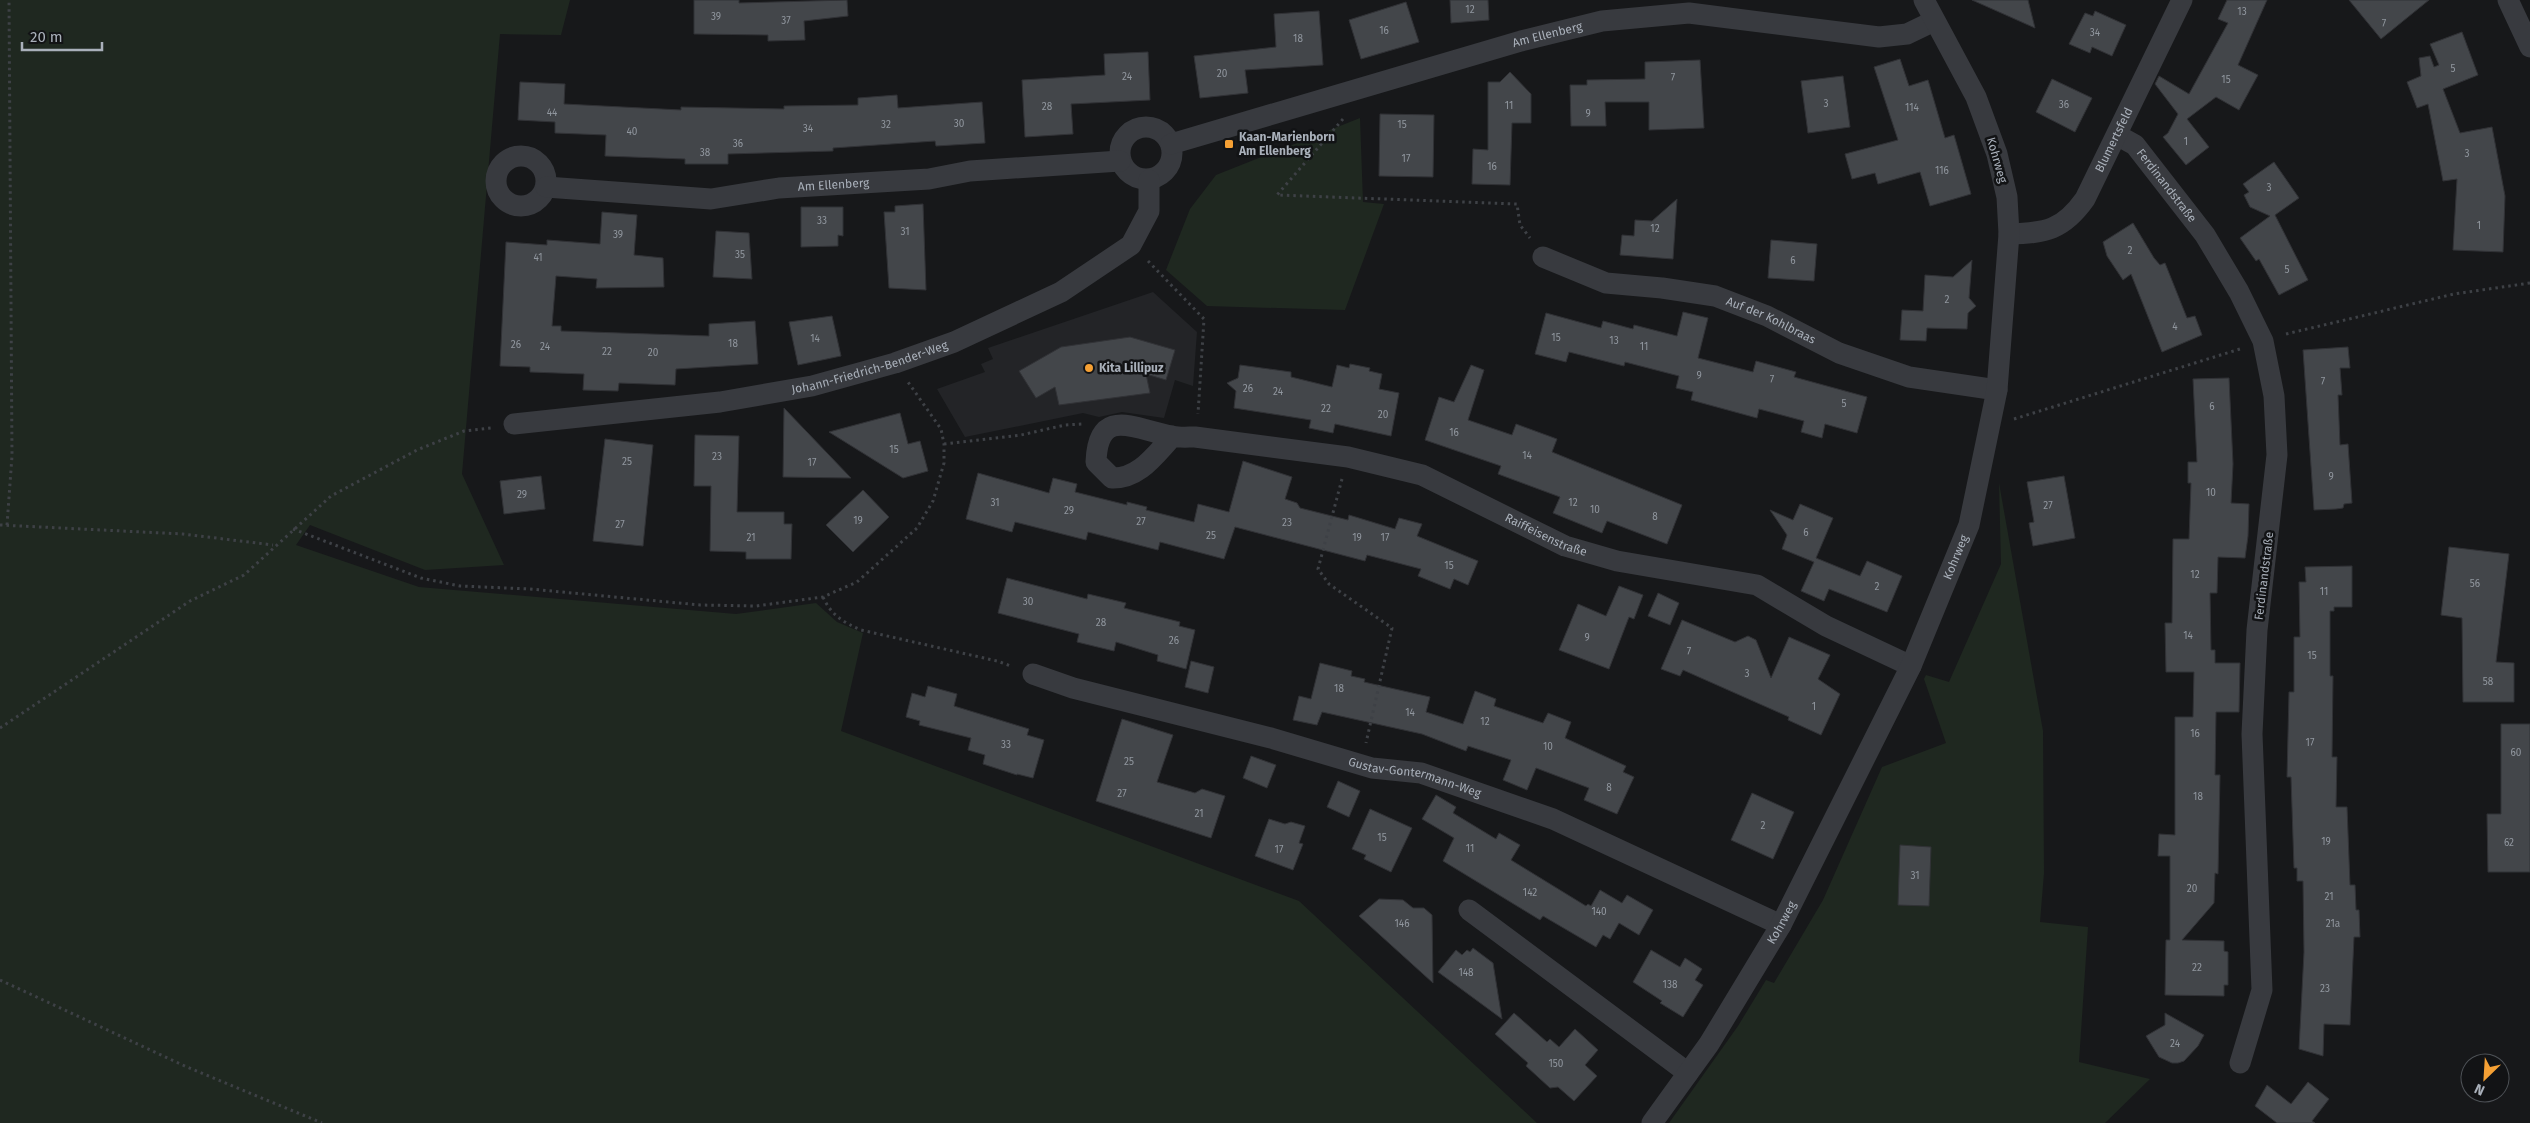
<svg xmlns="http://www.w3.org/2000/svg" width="2530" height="1123" font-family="'Fira Sans',sans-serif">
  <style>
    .built { fill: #232427 }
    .green { fill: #1f2820 }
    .building { fill: #43464a; stroke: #313236 }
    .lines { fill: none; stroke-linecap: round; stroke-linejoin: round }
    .path { stroke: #3e4146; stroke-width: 3; stroke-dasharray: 2.5 4; stroke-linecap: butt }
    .street { stroke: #383a3f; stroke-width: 21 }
    .poi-dot { fill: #f5a034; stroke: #121315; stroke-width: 2 }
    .labels { text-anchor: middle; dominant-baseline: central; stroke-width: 5; stroke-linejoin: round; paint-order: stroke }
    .number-label { font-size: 10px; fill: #90969e }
    .street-label { font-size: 12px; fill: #a9b0ba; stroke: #121315 }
    .poi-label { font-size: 12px; font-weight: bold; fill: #a9b0ba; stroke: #121315; text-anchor: start }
  </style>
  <rect width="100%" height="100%" fill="#17181a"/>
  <!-- built -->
  <path class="built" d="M1153,292l44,40 -4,54 -18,-6 -11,38 -42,-6 -23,5 -16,-4 -118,24 -28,-48 48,-17 -4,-8 12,-5 -5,-11z"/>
  <!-- green -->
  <path class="green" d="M0,0h570l-9,35 -61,-1 -38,440 42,91 -79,5 -115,-45 -14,20 123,42 317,27 80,-11 21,19 26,11 -22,98 458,170 238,222h-1537z
    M1360,118l3,84 21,2 -39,106 -138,-4 -41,-36 24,-61 26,-34z
    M1999,483l44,248 1,142 -4,49 48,5 -9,135 71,17 -45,44h-436l69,-97 28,-46 8,3 49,-83 59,-133 64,-24 -22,-64 2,-4 23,7 52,-118z"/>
  <!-- building -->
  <path class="building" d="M694,0h45v3l108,-3 1,16 -44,5 1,19 -37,1v-6l-74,-1z
    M1450,0h38l1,20 -38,3z
    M1972,0h56l7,28z
    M2227,0h40l-29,65 20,10 -19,35 -23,-13 -29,22 22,28 -23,18 -23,-28 5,-4 10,-19 -23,-30 4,-8 30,18 39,-71 -10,-4z
    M2349,0h80l-48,39z
    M1406,2l13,40 -58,17 -12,-39z
    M1319,11l4,54 -78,5 3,23 -48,5 -6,-42 82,-9 -2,-33z
    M2095,11l31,14 -14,31 -20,-9 -2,6 -21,-9 16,-31 8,3z
    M2462,32l16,43 -35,14 17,44 32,-6 13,69 -2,56 -50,-2 4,-71 -14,2 -15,-77 -11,4 -10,-26 14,-6 -2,-18 11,-2 4,11 5,-2 -9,-21z
    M1148,52l2,48 -79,4 2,30 -48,3 -3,-57 83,-5 -1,-21z
    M1900,59l9,27 19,-6 17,58 9,-3 17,59 -41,12 -10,-34 -42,12 -3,-11 -23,6 -7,-25 53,-14 -24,-73z
    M1700,60l4,68 -55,2v-28h-44l1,24h-35l-1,-41h17v-5l58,-1v-17z
    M1510,72l21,22v29h-19l-2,62 -38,-1 1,-35 15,1v-68h12z
    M1843,76l7,51 -42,6 -7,-52z
    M2052,79l40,19 -17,34 -39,-20z
    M520,82l45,2 -1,20 117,6v-3l103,2v-3l74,-1v-7l39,-3 1,13 84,-6 3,41 -49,3 -1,-5 -102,7v3l-105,3v10h-43v-5l-80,-3 1,-21 -51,-2v-11l-37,-2z
    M1380,114l54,1 -1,62 -54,-1z
    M2274,162l25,36 -24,17 33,65 -29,15 -20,-36 -3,2 -16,-23 30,-22 -20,-9 -6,-12 5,-3 -6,-8z
    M1677,199l-4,60 -53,-4 2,-20 12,1 1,-16 17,1z
    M923,204l3,86 -37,-2 -5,-76h11v-6z
    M801,207h42v29l-5,-1v11l-37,1z
    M602,212l35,3 -3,40 29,3 1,29 -68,1 1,-9 -41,-3 -4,50h9v5l148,5v-12l46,-3 3,43 -82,5 -1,16 -56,-2 -1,8 -35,-1 1,-16 -54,-2v-5l-30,-1 6,-124 41,3v-5l53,4z
    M2133,223l21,35 6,7 5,-2 22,55 8,-2 7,19 -40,17 -31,-78 -8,6 -16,-24 -4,-14z
    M716,231l33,2 3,46 -39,-2z
    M1771,240l46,4 -3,37 -46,-3z
    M1972,260l-3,38 7,8 -8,7 -1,16 -40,-1 -1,13 -26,-1 2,-30 21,1 2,-36 28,2z
    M1683,312l25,6 -10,40 55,14 3,-11 40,11 -2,5 73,20 -10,36 -32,-9 -3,14 -21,-6 3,-11 -45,-12 -2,9 -66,-18 2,-8 -17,-4 3,-12 -54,-14 -1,4 -55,-14 -3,10 -31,-8 11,-41 55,15 2,-7 30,8 1,-4 43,11z
    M832,316l9,40 -43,9 -9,-43z
    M1130,337l45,13 -9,30 -20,-6 4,19 -91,12 -4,-18 -19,11 -17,-27 42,-24z
    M2348,347l2,21h-10l2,27h-4l2,50 8,-1 4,59 -8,1 -1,4 -7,1 -22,1 -11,-160z
    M1350,364l20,4 -1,3 13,3 -3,15 20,4 -8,43 -56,-12 -2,9 -24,-5 2,-8 -77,-12 2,-17 -9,-8 11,-5 2,-13 51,7v5l41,10 5,-22 12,3z
    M1471,365l13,5 -16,50 44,15 4,-11 41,15 -5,13 130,53 -15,39 -60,-23 -5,12 -49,-20 7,-16 -62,-23 3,-8 -76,-26 14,-43 15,5z
    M2229,378l4,86 -2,39 18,1 -1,32 -3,22 -27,-1 -1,36h-7l1,57h4v13h25l-1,49h-23l-1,63h5l-2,99 -3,-1 -1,30 -32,37 42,1v10l4,1v33h-4v11l-59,-1 1,-55h4v-84h-12l1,-22 16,1v-118h18l1,-45h-28l-1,-49h7l1,-84h16l2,-56h-3v-21h9l-4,-83z
    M784,408l67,70 -68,-1z
    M900,413l8,31 12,-3 8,30 -25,7 -74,-46z
    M695,435l44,1 -2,76h47v12h8l-1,35h-45v-7l-36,-1 1,-65h-17z
    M605,439l48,6 -10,101 -50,-5z
    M1243,461l49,16 -7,22 12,4 3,5 48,12 1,-5 46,14 4,-11 23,6 -5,12 61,25 -10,24 -14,-6 -4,10 -32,-13 3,-7 -54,-14 -2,6 -130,-34 -11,32 -64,-17 -2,8 -70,-18 -2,8 -71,-18 -3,10 -46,-13 12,-46 71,20 4,-15 24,6 -2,8 52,13v-3l20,5 -1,3 48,12 4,-18 31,8z
    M541,476l4,33 -41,5 -4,-33z
    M2064,476l11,62 -42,8 -4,-23 5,-1 -7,-40z
    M863,490l26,27 -36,35 -27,-27z
    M1800,504l33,14 -17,40 44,18 7,-15 35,15 -15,36 -58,-23 -5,12 -23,-10 13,-29 -32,-13 5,-14 -17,-25 23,10z
    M2449,547l60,7 -13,108 18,1v39h-51l-1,-84 -21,-3z
    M2352,566v41h-18v4h-4v65h3l-1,81h5l-1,50h11l3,78h5l1,25h3l1,27h-6l-4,88 -26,-1 -1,32 -24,-7 5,-97 -1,-71h-6v-13h-3l-3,-91h-4l2,-85h5v-55h6l-1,-55h7l-1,-15z
    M1007,578l80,21 1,-5 38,9 -2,5 56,14 -1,4 16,4 -9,39 -29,-8 1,-6 -42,-13 -2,9 -37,-9 2,-8 -81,-21z
    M1619,586l24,9 -9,24 -5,-2 -20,52 -50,-19 19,-46 28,12z
    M1658,593l21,10 -9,22 -22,-9z
    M1682,620l53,22 13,-6 8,4 15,38 18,-41 41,18 -12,24 22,15 -19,41 -33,-15 1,-3 -106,-47 -3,6 -19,-7z
    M1191,661l23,6 -6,26 -23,-6z
    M1320,663l32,8 -1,5 14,3 -1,3 66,15 -4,15 37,12 12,-33 21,8 -2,7 49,17 5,-10 23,9 -6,16 61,28 -3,6 11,5 -17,37 -33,-14 5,-12 -53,-20 -9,22 -24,-10 8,-20 -43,-14 -2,5 -44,-17 -100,-22 -5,13 -24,-5 6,-24 12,3z
    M928,686l29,8 -3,12 75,23 -2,6 17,5 -11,38 -16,-4v1l-34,-11 2,-9 -17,-5 3,-12 -52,-13 1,-4 -14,-4 6,-24 13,4z
    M1122,719l51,16 -16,47 38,11 7,-4 23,7 -14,42 -115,-37z
    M2501,724h29v148h-42l-1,-58h14z
    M1251,756l25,9 -9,23 -24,-10z
    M1338,781l22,10 -11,26 -22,-10z
    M1752,793l42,19 -21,47 -42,-19z
    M1436,795l20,12 -3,6 43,26 3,-6 21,12 -9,15 75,46 2,-2 3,2 9,-16 22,13 5,-8 26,15 -14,25 -20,-12 -9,16 -7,-4 -7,12 -53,-31 -3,4 -97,-59 11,-23 -32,-19z
    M1370,809l42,19 -21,44 -27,-13 2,-4 -14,-6z
    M1269,819l16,5 6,-2 14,4 -6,17 4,1 -10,26 -38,-14z
    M1900,845l31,2 -2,59 -31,-1z
    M1379,899l24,1 10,8h11l8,7 1,68 -74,-67z
    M1473,948l20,15 9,56 -64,-47 18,-22 6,5 5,-5 3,2z
    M1651,950l29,17 5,-9 17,11 -7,11 8,5 -20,32 -23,-14 2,-2 -29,-19z
    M1514,1013l33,29 3,-3 9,8 16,-18 23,21 -13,15 12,11 -23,25 -16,-14 -8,1 -24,-22 2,-3 -33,-29z
    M2165,1013l39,22 -6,11 -14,15 -6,2h-6l-13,-6 -13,-21 19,-11z
    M2308,1082l21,17 -17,22 3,2h-38l-22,-17 12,-21 24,19z"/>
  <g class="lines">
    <!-- path -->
    <path class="path" d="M1343,119l-66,76 240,9 3,21 10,13
      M1148,261l56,58 -6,95
      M2286,334l168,-40 76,-11
      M2014,419l226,-70
      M944,444l77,-9 44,-10 17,-1
      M1342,479l-24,90 11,15 63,44 -26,115
      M0,525l183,9 90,11
      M7,525l5,-69 -3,-456
      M293,529l128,49 39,8 70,3 170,16 56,1 67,-9 34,-15 60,-54 16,-27 11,-38v-19l-3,-15 -33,-47
      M823,597c8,18 20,25 38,33l136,31 14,5
      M0,728l190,-127 54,-26 87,-79 86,-46 47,-19 27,-3
      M0,980l187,87 135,56"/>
    <!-- street -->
    <g class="street">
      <path d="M2508,0l22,47"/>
      <circle cx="1146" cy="153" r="26"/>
      <path id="s1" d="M2117,135l18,10 70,90 34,57 24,49 11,55 3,59 -20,175 -5,104 10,256 -22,73"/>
      <path id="s2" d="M1171,144l350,-103 81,-20 87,-8 190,24 28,-3 27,-13"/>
      <circle cx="521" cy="181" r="25"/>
      <path id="s3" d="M546,187l165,12 68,-11 150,-9 41,-8 150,-10"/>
      <path id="s4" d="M2009,234c37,-1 54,-4 76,-35l97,-199"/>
      <path id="s5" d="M1543,257l63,26 56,5 53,8 52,20 72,37 70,24 88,13"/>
      <path id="s6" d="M514,424l206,-22 92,-16 83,-23 59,-21 107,-50 70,-47 18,-34v-31"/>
      <path id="s7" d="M1172,437c-17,18 -33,42 -60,41l-16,-16c2,-59 42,-31 76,-26 7,2 16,1 23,1l153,20 74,18 143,71 52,15 140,24 69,41 85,40"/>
      <path id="s8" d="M1033,674l40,14 198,50 101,30 49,5 132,46 228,106"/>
      <path d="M1469,910l219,163"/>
      <path id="s9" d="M1652,1123l57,-79 72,-119 130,-259 58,-141 28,-135 12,-156 -2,-37 -10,-43 -21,-57 -52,-97"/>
    </g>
  </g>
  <!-- markers -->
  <g class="poi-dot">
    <rect x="1224" y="139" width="10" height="10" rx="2.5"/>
    <circle cx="1089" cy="368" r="5"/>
  </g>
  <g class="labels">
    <!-- number labels -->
    <g class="number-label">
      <text x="1470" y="10">12</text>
      <text x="2242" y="12">13</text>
      <text x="716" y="17">39</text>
      <text x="786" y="21">37</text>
      <text x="2384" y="24">7</text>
      <text x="1384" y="31">16</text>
      <text x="2095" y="33">34</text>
      <text x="1298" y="39">18</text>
      <text x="2453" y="69">5</text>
      <text x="1222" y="74">20</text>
      <text x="1127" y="77">24</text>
      <text x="1673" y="78">7</text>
      <text x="2226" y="80">15</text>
      <text x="1826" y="104">3</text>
      <text x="2064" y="105">36</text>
      <text x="1509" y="106">11</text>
      <text x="1047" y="107">28</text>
      <text x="1912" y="108">114</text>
      <text x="552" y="113">44</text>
      <text x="1588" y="114">9</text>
      <text x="959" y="124">30</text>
      <text x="886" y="125">32</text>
      <text x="1402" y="125">15</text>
      <text x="808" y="129">34</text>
      <text x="632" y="132">40</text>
      <text x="2186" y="142">1</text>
      <text x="738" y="144">36</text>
      <text x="705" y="153">38</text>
      <text x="2467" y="154">3</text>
      <text x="1406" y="159">17</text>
      <text x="1492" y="167">16</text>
      <text x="1942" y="171">116</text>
      <text x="2269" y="188">3</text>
      <text x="822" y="221">33</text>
      <text x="2479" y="226">1</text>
      <text x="1655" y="229">12</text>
      <text x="905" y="232">31</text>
      <text x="618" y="235">39</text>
      <text x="2130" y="251">2</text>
      <text x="740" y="255">35</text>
      <text x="538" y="258">41</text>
      <text x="1793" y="261">6</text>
      <text x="2287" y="270">5</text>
      <text x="1947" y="300">2</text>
      <text x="2175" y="327">4</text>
      <text x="1556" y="338">15</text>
      <text x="815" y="339">14</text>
      <text x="1614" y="341">13</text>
      <text x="733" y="344">18</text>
      <text x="516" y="345">26</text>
      <text x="545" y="347">24</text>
      <text x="1644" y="347">11</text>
      <text x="607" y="352">22</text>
      <text x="653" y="353">20</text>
      <text x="1699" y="376">9</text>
      <text x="1772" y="380">7</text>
      <text x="2323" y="382">7</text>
      <text x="1248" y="389">26</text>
      <text x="1278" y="392">24</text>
      <text x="1844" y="404">5</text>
      <text x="2212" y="407">6</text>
      <text x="1326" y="409">22</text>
      <text x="1383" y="415">20</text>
      <text x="1454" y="433">16</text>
      <text x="894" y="450">15</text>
      <text x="1527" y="456">14</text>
      <text x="717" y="457">23</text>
      <text x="627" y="462">25</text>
      <text x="812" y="463">17</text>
      <text x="2331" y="477">9</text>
      <text x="2211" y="493">10</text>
      <text x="522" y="495">29</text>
      <text x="995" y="503">31</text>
      <text x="1573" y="503">12</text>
      <text x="2048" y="506">27</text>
      <text x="1595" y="510">10</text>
      <text x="1069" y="511">29</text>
      <text x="1655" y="517">8</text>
      <text x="858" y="521">19</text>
      <text x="1141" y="522">27</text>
      <text x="1287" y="523">23</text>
      <text x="620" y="525">27</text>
      <text x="1806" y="533">6</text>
      <text x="1211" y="536">25</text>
      <text x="751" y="538">21</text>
      <text x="1357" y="538">19</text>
      <text x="1385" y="538">17</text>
      <text x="1449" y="566">15</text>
      <text x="2195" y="575">12</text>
      <text x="2475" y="584">56</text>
      <text x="1877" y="587">2</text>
      <text x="2324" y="592">11</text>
      <text x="1028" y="602">30</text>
      <text x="1101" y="623">28</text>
      <text x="2188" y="636">14</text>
      <text x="1587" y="638">9</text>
      <text x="1174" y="641">26</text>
      <text x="1689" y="652">7</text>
      <text x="2312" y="656">15</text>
      <text x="1747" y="674">3</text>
      <text x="2488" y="682">58</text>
      <text x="1339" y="689">18</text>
      <text x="1814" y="707">1</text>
      <text x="1410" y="713">14</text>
      <text x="1485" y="722">12</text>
      <text x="2195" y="734">16</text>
      <text x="2310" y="743">17</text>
      <text x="1006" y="745">33</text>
      <text x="1548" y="747">10</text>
      <text x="2516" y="753">60</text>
      <text x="1129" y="762">25</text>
      <text x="1609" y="788">8</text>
      <text x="1122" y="794">27</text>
      <text x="2198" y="797">18</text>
      <text x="1199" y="814">21</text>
      <text x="1763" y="826">2</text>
      <text x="1382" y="838">15</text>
      <text x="2326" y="842">19</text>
      <text x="2509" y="843">62</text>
      <text x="1470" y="849">11</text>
      <text x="1279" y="850">17</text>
      <text x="1915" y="876">31</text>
      <text x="2192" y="889">20</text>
      <text x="1530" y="893">142</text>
      <text x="2329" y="897">21</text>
      <text x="1599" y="912">140</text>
      <text x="1402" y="924">146</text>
      <text x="2333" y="924">21a</text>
      <text x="2197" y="968">22</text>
      <text x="1466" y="973">148</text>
      <text x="1670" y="985">138</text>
      <text x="2325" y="989">23</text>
      <text x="2175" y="1044">24</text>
      <text x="1556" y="1064">150</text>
    </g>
    <!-- street labels -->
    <g class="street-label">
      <text stroke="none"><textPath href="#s2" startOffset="392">Am Ellenberg</textPath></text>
      <text stroke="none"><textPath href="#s4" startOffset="154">Blumertsfeld</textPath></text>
      <text transform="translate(1997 160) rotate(74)">Kohrweg</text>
      <text stroke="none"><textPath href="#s3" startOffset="289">Am Ellenberg</textPath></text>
      <text stroke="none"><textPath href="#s1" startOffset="72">Ferdinandstraße</textPath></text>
      <text stroke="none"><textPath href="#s5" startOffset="239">Auf der Kohlbraas</textPath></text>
      <text stroke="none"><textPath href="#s6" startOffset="361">Johann-Friedrich-Bender-Weg</textPath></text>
      <text stroke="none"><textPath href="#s7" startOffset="592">Raiffeisenstraße</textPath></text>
      <text stroke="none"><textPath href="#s9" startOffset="644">Kohrweg</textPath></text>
      <text transform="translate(2264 576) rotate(-83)">Ferdinandstraße</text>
      <text stroke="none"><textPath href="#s8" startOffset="396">Gustav-Gontermann-Weg</textPath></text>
      <text stroke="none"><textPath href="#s9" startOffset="239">Kohrweg</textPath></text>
    </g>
    <!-- poi labels -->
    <g class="poi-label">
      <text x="1239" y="137">Kaan-Marienborn<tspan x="1239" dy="14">Am Ellenberg</tspan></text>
      <text x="1099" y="368">Kita Lillipuz</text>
    </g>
  </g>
  <!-- north arrow -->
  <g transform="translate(2485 1078) rotate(205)"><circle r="24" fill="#121315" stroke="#4e5257"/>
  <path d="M0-4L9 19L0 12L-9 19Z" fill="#f5a034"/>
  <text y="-8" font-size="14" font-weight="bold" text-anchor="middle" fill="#a9b0ba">N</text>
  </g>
  <!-- scale -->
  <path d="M22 42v8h80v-8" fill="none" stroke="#a9b0ba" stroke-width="2.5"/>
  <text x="30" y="42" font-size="15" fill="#a9b0ba" stroke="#121315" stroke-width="4" paint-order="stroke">20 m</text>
</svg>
